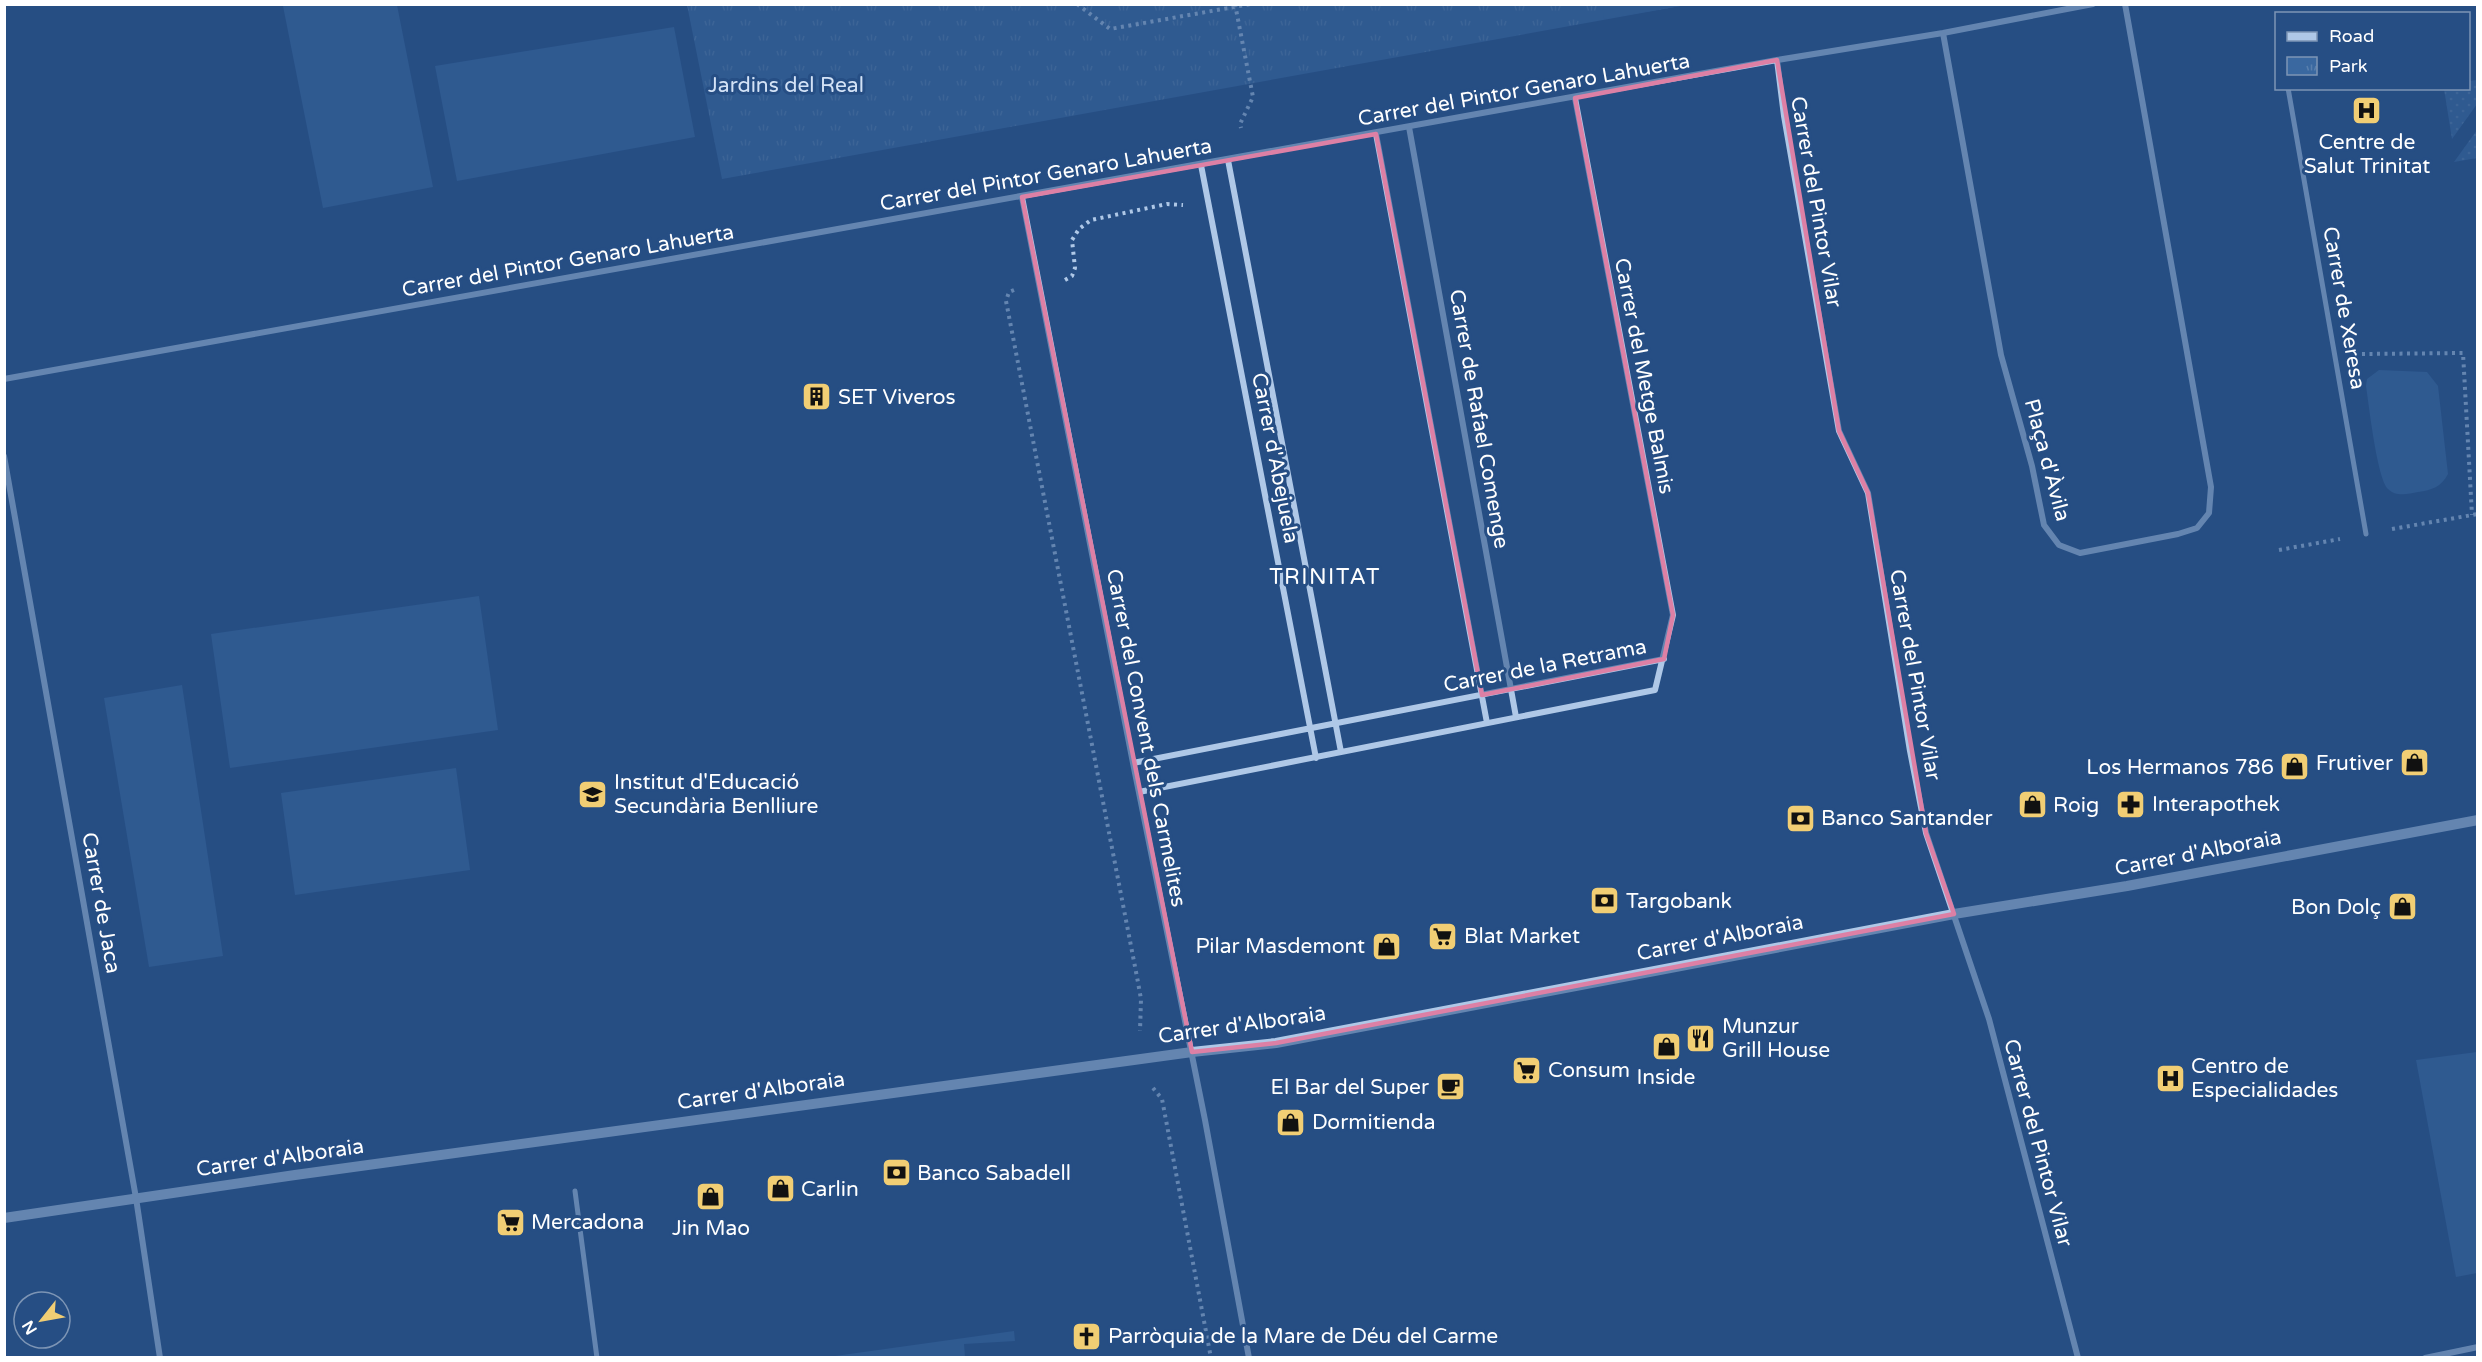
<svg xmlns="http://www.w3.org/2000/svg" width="2482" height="1362" font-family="'Varela Round',sans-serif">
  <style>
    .grass { fill: url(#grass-dots) }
    .park { fill: url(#park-tufts) }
    .garden { fill: #3a68a0 }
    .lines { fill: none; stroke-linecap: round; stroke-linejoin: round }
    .path { stroke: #afc8e7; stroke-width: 4; stroke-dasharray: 3 4.5; stroke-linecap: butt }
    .pedestrian { stroke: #afc8e7; stroke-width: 5 }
    .minor { stroke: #afc8e7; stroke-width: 6 }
    .tertiary { stroke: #afc8e7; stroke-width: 10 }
    .marked { fill: none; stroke: #dd80a5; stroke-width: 4.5; stroke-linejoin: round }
    .labels { text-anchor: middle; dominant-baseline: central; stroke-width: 6; stroke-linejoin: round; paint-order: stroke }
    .park-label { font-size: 21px; fill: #d3e2f6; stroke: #264e84 }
    .street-label { font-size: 21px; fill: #fff; stroke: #264e84 }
    .poi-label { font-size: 21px; fill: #fff; stroke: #264e84; text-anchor: start }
    .neighbourhood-label { font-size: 22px; letter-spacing: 1.5px; fill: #fff; stroke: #264e84 }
  </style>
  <defs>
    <pattern id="grass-dots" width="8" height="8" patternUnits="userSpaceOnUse" patternTransform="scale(1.5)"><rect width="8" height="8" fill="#3a68a0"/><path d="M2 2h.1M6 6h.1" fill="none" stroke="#587fae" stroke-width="1.8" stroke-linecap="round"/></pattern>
    <pattern id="park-tufts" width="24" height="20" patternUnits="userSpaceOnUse" patternTransform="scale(1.5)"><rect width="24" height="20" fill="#3a68a0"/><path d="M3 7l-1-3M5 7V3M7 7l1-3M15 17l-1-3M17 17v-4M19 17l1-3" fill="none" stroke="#587fae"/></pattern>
  </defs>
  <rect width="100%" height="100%" fill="#264e84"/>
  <!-- grass -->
  <path class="grass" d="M2477,80v24l-25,35 -8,-50 24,-1 1,-7z
    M2477,130v28l-23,4z"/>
  <!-- park -->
  <path class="park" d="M687,5h999l-964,174z"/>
  <!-- garden -->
  <path class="garden" d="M1603,4h83v1l-82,14z
    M291,5h106l36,182 -110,21 -40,-202z
    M674,27l21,110 -238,44 -22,-115z
    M2379,370l48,2 11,14 10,88c-7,13 -16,16 -30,18 -10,2 -22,5 -30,-3 -11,-11 -19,-84 -22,-103l1,-7z
    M479,596l19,134 -268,38 -19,-134z
    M182,685l41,271 -74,11 -45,-269z
    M456,768l14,102 -175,25 -14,-102z
    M2477,1052v221l-21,4 -40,-217z
    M1014,1331l1,10 -51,3 1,13h-137z"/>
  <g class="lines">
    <!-- path -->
    <path class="path" d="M1077,4l33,25 141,-25
      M1235,4l18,93 -13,27 1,4
      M1065,280l7,-4 3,-8 -3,-28 7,-11 12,-9 76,-16 16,1
      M1014,290l-5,2 -3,9 131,676 4,22 -1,32
      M2362,354l101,-1 9,162
      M2392,529l86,-15
      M2279,550l61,-11
      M1153,1088l9,11 49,259"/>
    <!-- pedestrian -->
    <path class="pedestrian" d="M2288,88l78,446
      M575,1191l22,167"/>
    <!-- minor -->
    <path class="minor" d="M1943,33l58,322 31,111 12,59 15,20 21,8 98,-19 19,-6 12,-15 2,-26 -86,-483
      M1777,60l7,56 55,315 29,62 42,258 16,82 63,186 89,339
      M1409,127l107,590
      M1376,134l111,589
      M1228,160l113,592
      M1201,165l115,593
      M1022,197l111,566 72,357 44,238
      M4,379l1773,-319 166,-27 150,-29
      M4,456l132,742 24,160
      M1133,763l531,-104
      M1139,792l516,-102 18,-75 -98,-517
      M2425,1358l53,-11"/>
    <!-- tertiary -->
    <path class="tertiary" d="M4,1218l291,-43 897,-123 84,-9 678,-129 173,-28 351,-66"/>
  </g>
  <!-- marked area -->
  <path d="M0 0H2482V1362H0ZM1777,60l62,371 29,62 58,340 28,81 -678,129 -84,9 -170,-855 354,-63 106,561 182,-36 9,-44 -98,-517z" fill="#264e84" fill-opacity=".55" fill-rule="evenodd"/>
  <path class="marked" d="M1777,60l62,371 29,62 58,340 28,81 -678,129 -84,9 -170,-855 354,-63 106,561 182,-36 9,-44 -98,-517z"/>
  <!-- icons -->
  <defs>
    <symbol id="hospital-square" viewBox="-11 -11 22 22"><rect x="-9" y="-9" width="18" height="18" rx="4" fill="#f1ce74" stroke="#264e84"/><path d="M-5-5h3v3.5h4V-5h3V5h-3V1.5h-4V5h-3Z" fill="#111"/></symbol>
    <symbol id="building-square" viewBox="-11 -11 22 22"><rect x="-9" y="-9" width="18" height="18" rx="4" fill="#f1ce74" stroke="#264e84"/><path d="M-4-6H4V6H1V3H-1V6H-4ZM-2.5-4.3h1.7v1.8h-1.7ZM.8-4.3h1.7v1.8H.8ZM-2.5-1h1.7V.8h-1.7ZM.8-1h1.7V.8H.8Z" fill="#111"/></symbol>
    <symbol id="shop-square" viewBox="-11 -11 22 22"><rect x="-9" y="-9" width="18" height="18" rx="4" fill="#f1ce74" stroke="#264e84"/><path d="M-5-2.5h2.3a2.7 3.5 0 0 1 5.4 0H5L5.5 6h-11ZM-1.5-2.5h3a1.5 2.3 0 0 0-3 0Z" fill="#111"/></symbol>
    <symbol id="school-square" viewBox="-11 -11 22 22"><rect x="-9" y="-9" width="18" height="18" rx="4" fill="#f1ce74" stroke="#264e84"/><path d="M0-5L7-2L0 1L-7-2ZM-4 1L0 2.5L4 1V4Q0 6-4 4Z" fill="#111"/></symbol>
    <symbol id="pharmacy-square" viewBox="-11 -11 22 22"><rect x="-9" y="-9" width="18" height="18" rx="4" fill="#f1ce74" stroke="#264e84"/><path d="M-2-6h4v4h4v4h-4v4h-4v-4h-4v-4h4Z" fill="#111"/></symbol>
    <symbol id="bank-square" viewBox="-11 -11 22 22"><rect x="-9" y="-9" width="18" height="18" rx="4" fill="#f1ce74" stroke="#264e84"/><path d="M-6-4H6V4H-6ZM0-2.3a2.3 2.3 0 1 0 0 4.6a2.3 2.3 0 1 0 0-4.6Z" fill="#111"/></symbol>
    <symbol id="supermarket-square" viewBox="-11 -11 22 22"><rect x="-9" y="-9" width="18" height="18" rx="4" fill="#f1ce74" stroke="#264e84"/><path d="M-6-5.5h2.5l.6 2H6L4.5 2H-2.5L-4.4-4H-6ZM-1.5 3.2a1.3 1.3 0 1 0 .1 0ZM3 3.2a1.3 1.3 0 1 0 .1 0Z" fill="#111"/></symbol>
    <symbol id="restaurant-square" viewBox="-11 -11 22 22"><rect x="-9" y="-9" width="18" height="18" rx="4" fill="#f1ce74" stroke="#264e84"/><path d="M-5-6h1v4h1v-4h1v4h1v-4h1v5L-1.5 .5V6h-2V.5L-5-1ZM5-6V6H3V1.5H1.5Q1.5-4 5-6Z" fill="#111"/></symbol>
    <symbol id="cafe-square" viewBox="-11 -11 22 22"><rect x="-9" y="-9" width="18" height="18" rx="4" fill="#f1ce74" stroke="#264e84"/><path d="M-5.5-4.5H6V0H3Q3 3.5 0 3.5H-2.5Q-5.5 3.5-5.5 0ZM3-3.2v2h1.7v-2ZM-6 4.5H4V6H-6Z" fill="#111"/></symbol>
    <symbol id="church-square" viewBox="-11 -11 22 22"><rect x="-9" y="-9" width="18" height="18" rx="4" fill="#f1ce74" stroke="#264e84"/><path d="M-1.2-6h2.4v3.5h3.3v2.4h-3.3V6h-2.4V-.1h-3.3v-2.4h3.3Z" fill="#111"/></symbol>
  </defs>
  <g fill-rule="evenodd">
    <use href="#hospital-square" x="2350" y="94" width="33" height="33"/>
    <use href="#building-square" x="800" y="380" width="33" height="33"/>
    <use href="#shop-square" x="2398" y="746" width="33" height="33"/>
    <use href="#shop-square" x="2278" y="750" width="33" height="33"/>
    <use href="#school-square" x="576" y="778" width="33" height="33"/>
    <use href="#pharmacy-square" x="2114" y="788" width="33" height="33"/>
    <use href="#shop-square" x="2016" y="788" width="33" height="33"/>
    <use href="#bank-square" x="1784" y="802" width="33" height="33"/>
    <use href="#bank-square" x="1588" y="884" width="33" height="33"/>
    <use href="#shop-square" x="2386" y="890" width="33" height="33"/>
    <use href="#supermarket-square" x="1426" y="920" width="33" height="33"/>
    <use href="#shop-square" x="1370" y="930" width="33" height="33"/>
    <use href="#restaurant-square" x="1684" y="1022" width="33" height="33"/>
    <use href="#shop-square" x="1650" y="1030" width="33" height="33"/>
    <use href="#supermarket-square" x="1510" y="1054" width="33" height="33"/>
    <use href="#hospital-square" x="2154" y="1062" width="33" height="33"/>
    <use href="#cafe-square" x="1434" y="1070" width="33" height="33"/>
    <use href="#shop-square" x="1274" y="1106" width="33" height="33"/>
    <use href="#bank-square" x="880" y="1156" width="33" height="33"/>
    <use href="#shop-square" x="764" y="1172" width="33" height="33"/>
    <use href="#shop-square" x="694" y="1180" width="33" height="33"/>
    <use href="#supermarket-square" x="494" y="1206" width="33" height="33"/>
    <use href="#church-square" x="1070" y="1320" width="33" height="33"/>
  </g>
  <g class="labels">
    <!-- park labels -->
    <g class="park-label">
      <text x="786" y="85">Jardins del Real</text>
    </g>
    <!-- street labels -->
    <g class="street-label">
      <text transform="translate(1524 90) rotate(-10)">Carrer del Pintor Genaro Lahuerta</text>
      <text transform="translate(1046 175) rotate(-10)">Carrer del Pintor Genaro Lahuerta</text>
      <text transform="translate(1816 202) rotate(80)">Carrer del Pintor Vilar</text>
      <text transform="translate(568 261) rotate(-10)">Carrer del Pintor Genaro Lahuerta</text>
      <text transform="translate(2344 308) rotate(80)">Carrer de Xeresa</text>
      <text transform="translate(1644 376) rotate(79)">Carrer del Metge Balmis</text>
      <text transform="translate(1479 419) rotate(80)">Carrer de Rafael Comenge</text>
      <text transform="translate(1275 458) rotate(79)">Carrer d'Abejuela</text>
      <text transform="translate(2047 460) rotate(75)">Plaça d'Àvila</text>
      <text transform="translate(1545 666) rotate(-11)">Carrer de la Retrama</text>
      <text transform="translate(1915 675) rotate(80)">Carrer del Pintor Vilar</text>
      <text transform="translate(1146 738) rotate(79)">Carrer del Convent dels Carmelites</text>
      <text transform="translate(2198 853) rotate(-11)">Carrer d'Alboraia</text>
      <text transform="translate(101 903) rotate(80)">Carrer de Jaca</text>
      <text transform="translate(1720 938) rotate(-11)">Carrer d'Alboraia</text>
      <text transform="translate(1242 1025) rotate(-8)">Carrer d'Alboraia</text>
      <text transform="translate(761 1091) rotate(-8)">Carrer d'Alboraia</text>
      <text transform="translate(2038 1143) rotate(75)">Carrer del Pintor Vilar</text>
      <text transform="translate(280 1158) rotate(-8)">Carrer d'Alboraia</text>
    </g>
    <!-- poi labels -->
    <g class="poi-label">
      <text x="2367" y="142" text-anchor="middle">Centre de<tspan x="2367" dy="24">Salut Trinitat</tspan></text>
      <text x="838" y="397">SET Viveros</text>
      <text x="2393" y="763" text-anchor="end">Frutiver</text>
      <text x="2274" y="767" text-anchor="end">Los Hermanos 786</text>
      <text x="614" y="782">Institut d'Educació<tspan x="614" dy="24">Secundària Benlliure</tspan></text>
      <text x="2152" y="804">Interapothek</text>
      <text x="2053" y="805">Roig</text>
      <text x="1821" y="818">Banco Santander</text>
      <text x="1626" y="901">Targobank</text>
      <text x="2381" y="907" text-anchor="end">Bon Dolç</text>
      <text x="1464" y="936">Blat Market</text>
      <text x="1365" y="946" text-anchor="end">Pilar Masdemont</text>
      <text x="1722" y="1026">Munzur<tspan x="1722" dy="24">Grill House</tspan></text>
      <text x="2191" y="1066">Centro de<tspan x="2191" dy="24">Especialidades</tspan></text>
      <text x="1548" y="1070">Consum</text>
      <text x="1666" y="1077" text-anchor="middle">Inside</text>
      <text x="1429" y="1087" text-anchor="end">El Bar del Super</text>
      <text x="1312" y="1122">Dormitienda</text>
      <text x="917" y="1173">Banco Sabadell</text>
      <text x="801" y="1189">Carlin</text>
      <text x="531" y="1222">Mercadona</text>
      <text x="711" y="1228" text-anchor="middle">Jin Mao</text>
      <text x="1108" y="1336">Parròquia de la Mare de Déu del Carme</text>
    </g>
    <!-- neighbourhood labels -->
    <g class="neighbourhood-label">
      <text x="1325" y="577">TRINITAT</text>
    </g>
  </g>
  <!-- border -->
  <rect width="2482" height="1362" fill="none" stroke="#ffffff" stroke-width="12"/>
  <!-- legend -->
  <rect x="2275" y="12" width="195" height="78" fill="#264e84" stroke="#7d95b5" stroke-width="1.5"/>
  <rect x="2287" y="32" width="30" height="9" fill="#afc8e7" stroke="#7d95b5" stroke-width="1.5"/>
  <text x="2329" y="42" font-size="18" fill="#ffffff">Road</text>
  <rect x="2287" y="57" width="30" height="18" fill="url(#park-tufts)" stroke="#7d95b5" stroke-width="1.5"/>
  <text x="2329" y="72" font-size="18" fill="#ffffff">Park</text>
  <!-- north arrow -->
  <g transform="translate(42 1320) rotate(239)"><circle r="28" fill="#264e84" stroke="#7d95b5" stroke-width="1.5"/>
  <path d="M0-4.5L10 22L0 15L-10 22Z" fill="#f1ce74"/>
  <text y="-9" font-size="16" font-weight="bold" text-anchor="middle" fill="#ffffff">N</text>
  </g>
</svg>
